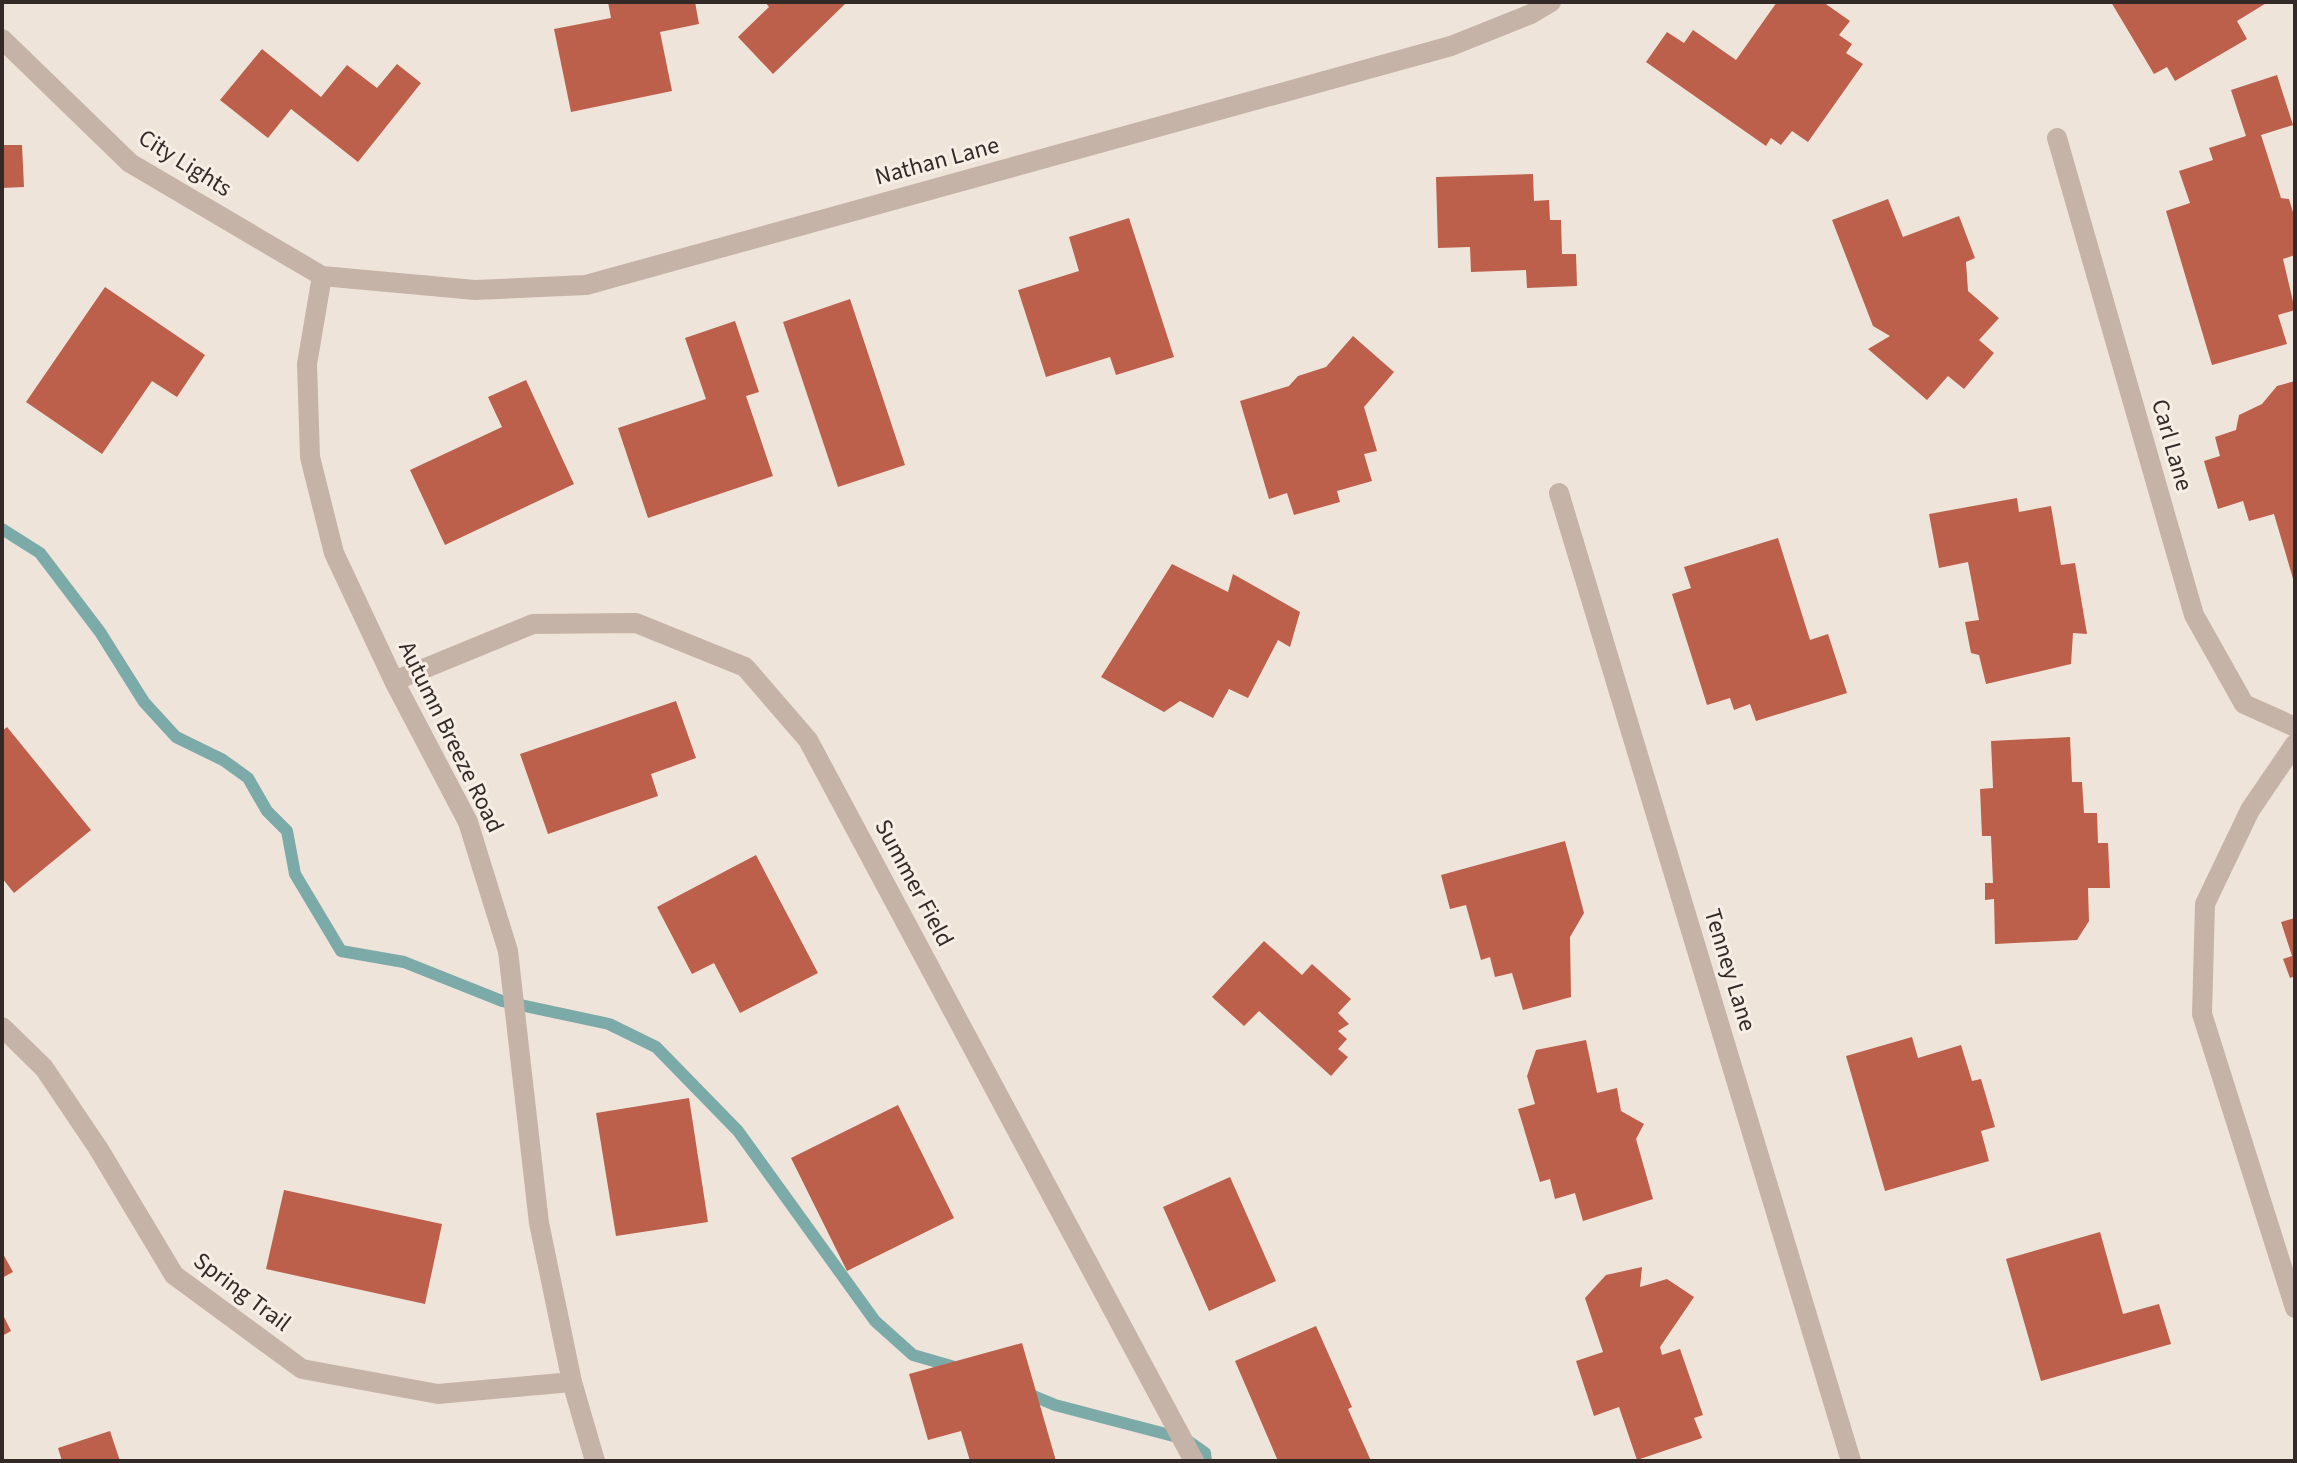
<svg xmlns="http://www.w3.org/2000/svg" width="2297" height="1463" font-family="'Source Sans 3',sans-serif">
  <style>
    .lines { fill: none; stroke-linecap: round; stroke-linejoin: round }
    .stream { stroke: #7caaa9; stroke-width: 12 }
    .building { fill: #bc5f4b }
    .minor { stroke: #c6b3a7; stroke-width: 20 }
    .labels { text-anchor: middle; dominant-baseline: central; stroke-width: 6; stroke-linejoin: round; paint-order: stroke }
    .street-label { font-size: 24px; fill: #332a27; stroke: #f7eee6 }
  </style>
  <rect width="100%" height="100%" fill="#efe4da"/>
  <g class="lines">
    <!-- stream -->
    <path class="stream" d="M2,529l38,24 60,79 44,70 32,35 47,23 25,18 19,33 20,20 8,43 46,77 63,11 98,39 107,23 47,23 82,84 137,190 38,34 45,13
      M1024,1392l31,13 130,34 20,14 1,8"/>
  </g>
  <!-- building -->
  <path class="building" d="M608,2h87l4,22 -39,8 12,59 -101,21 -17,-83 57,-11z
    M765,2h82l-74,72 -35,-37 31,-30z
    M1777,2h46l27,19 -11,14 13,9 -6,9 17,11 -55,78 -16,-11 -11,14 -10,-7 -5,8 -120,-84 21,-30 17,11 9,-13 43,30z
    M2111,2h157l-31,19 10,18 -72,42 -8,-14 -13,7z
    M262,49l59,48 26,-32 30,23 20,-24 24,19 -63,79 -67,-53 -23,29 -48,-38z
    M2277,75l16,50 -32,10 20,63 8,1 6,20v36l-12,4 12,51 -17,5 9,29 -75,21 -46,-154 24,-8 -11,-32 34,-11 -4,-12 37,-12 -15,-46z
    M2,145h20l2,42 -22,1z
    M1533,174l1,27 15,-1 1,20h11l1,34h14l1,32 -50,2 -1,-18 -55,2 -1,-25 -32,1 -2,-71z
    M1888,199l15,38 56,-21 16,42 -9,4 2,29 31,27 -20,22 15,13 -30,36 -16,-13 -21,24 -59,-51 22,-13 -17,-10 -41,-106z
    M1129,218l45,139 -58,18 -6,-18 -64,20 -28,-87 61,-19 -10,-34z
    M105,287l100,68 -28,42 -25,-16 -50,73 -76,-52z
    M850,299l55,166 -67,22 -55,-165z
    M735,321l24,71 -13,4 27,80 -125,42 -30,-90 88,-29 -21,-61z
    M1353,336l41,36 -30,35 13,44 -13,3 8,27 -35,10 3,11 -46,13 -7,-22 -18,6 -29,-98 49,-15 9,-10 28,-9z
    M526,380l48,104 -129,61 -35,-75 92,-43 -14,-30z
    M2295,381v201h-1l-20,-68 -25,7 -6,-20 -25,8 -14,-48 16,-5 -5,-19 21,-7 3,-15 23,-11 15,-18z
    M2017,498l2,14 32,-6 10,59 14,-2 12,71 -14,-1 -2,31 -85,20 -7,-29 -8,-2 -6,-31 14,-2 -11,-58 -29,6 -10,-54z
    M1778,538l32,102 18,-6 19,59 -91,28 -6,-17 -16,6 -4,-12 -23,7 -35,-111 19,-6 -7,-21z
    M1172,564l56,28 5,-18 67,38 -10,35 -12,-7 -30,58 -19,-9 -16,29 -33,-17 -16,11 -63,-35z
    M676,701l20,57 -45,16 7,22 -110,38 -28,-80z
    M7,727l84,103 -77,63 -12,-15v-147z
    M2070,737l2,45h10l2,31h13l1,30h10l2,45h-22l1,33 -12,19 -82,4 -1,-45 -9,1v-17h8l-2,-47h-9l-2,-47 13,-1 -2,-47z
    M1565,841l19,72 -14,24 1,60 -48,13 -11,-37 -17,4 -5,-20 -9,3 -15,-55 -16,4 -9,-34z
    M756,855l62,118 -78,40 -26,-50 -22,11 -35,-67z
    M2295,918v58l-5,2 -7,-19 9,-3 -11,-34z
    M1264,941l38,34 10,-11 39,35 -13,14 11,11 -11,7 9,8 -9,10 10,8 -17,19 -72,-65 -15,15 -32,-29z
    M1912,1037l6,21 43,-13 11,36 9,-2 14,48 -14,4 8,30 -104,30 -39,-135z
    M1586,1040l11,53 20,-5 4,23 23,13 -8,15 17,60 -70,22 -8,-28 -20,6 -5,-20 -10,3 -22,-73 17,-5 -8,-28 9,-26z
    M689,1098l19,124 -92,14 -20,-123z
    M898,1105l56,113 -107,53 -56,-113z
    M1230,1177l46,104 -67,30 -46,-104z
    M284,1190l158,34 -17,80 -159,-35z
    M2100,1232l23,82 36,-10 12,40 -130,37 -35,-122z
    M2,1252l11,20 -11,6z
    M1642,1267l-2,20 27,-8 27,18 -34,50 2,8 18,-6 23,66 -9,3 8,20 -65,22 -18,-53 -25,9 -18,-55 27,-9 -18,-54 21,-23z
    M2,1313l9,18 -9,5z
    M1316,1326l36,81 -4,2 23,52h-93l-43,-100z
    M1022,1343l34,118h-86l-9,-30 -33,9 -19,-66z
    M110,1431l10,30h-58l-4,-13z"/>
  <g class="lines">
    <!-- minor -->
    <path class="minor" d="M2,39l128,124 192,113 153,14 111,-5 865,-239 80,-32 20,-12
      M2057,138l137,477 50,89 51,23
      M322,276l-15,88 3,93 24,96 60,128 74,141 40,129 31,272 33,159 23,79
      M1559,493l292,968
      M394,681l139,-57 103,-1 109,44 63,73 386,721
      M2295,744l-45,66 -45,94 -3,110 93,294
      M2,1027l42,41 54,80 76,127 128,94 136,25 134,-12"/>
  </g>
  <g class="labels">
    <!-- street labels -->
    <g class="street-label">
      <text transform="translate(937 161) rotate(-15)">Nathan Lane</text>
      <text transform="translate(185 163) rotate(32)">City Lights</text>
      <text transform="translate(2172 445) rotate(74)">Carl Lane</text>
      <text transform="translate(451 737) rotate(64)">Autumn Breeze Road</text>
      <text transform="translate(914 883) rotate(62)">Summer Field</text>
      <text transform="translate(1730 970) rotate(73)">Tenney Lane</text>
      <text transform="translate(242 1292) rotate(37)">Spring Trail</text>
    </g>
  </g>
  <!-- border -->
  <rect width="2297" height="1463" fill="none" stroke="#332a27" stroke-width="8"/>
</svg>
